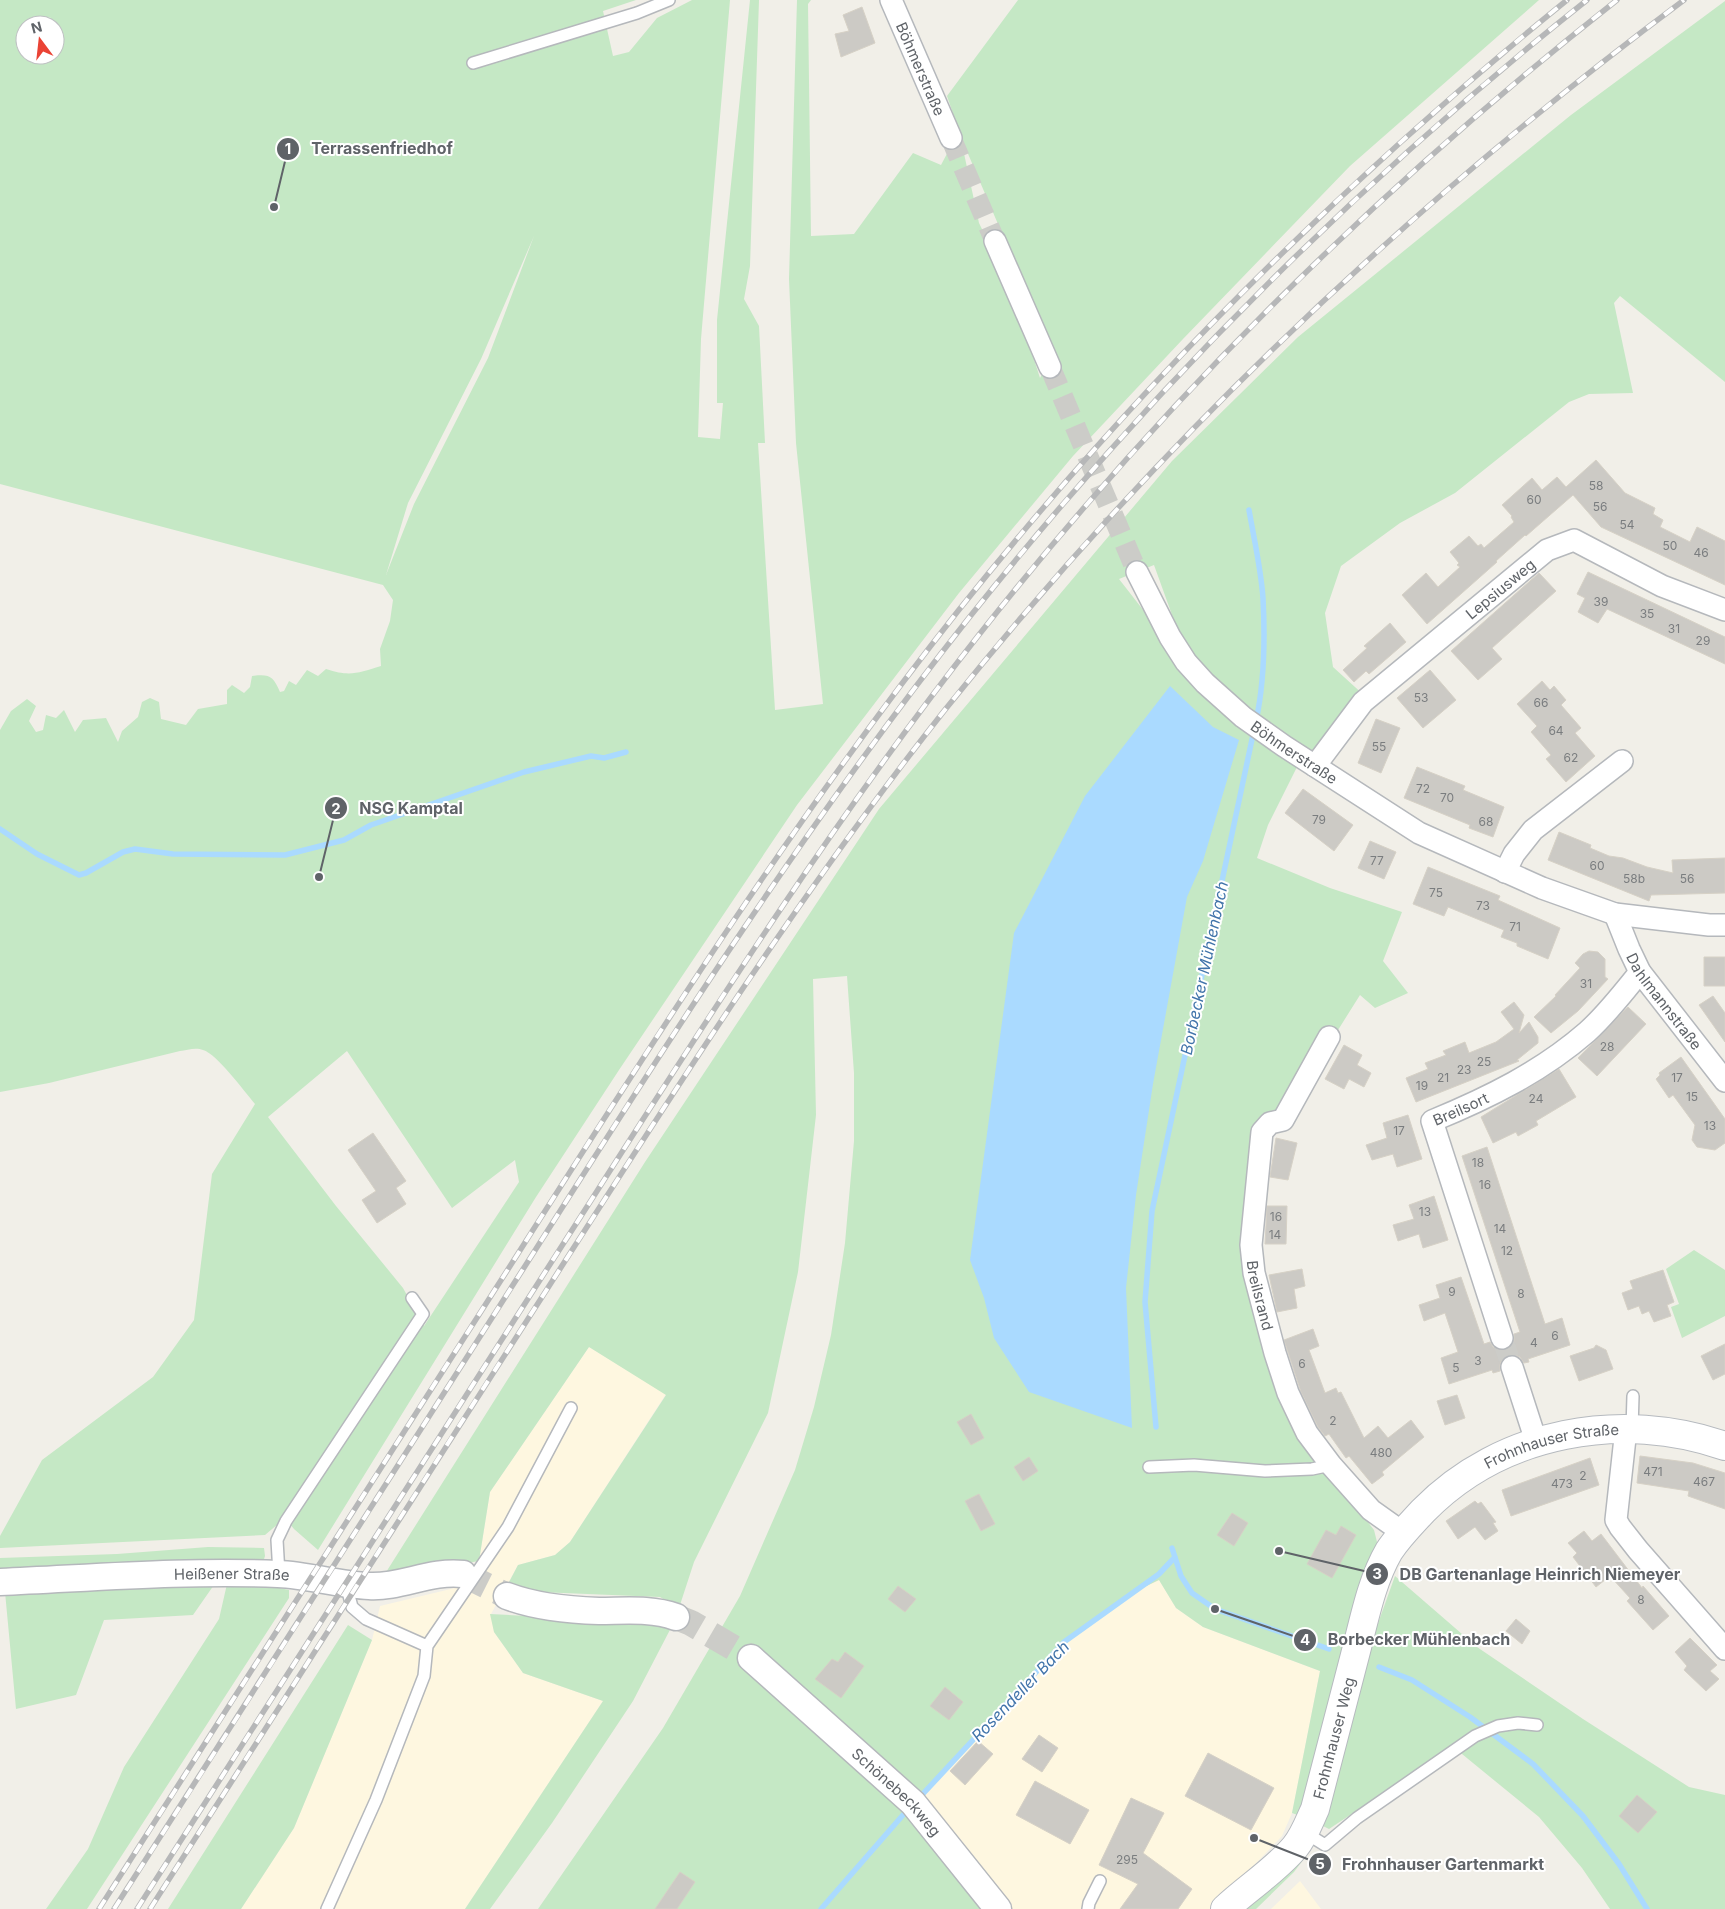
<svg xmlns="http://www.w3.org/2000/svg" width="1725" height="1909" font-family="Inter,sans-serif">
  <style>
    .commercial { fill: #fef7e0 }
    .green { fill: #c5e8c5; fill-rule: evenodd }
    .water { fill: #aadaff }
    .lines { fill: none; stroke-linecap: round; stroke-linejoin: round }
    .stream { stroke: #aadaff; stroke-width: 5.5 }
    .building { fill: #cccac5; stroke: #d6d1c6 }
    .minor-tunnel { stroke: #ccccc8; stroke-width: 21; stroke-dasharray: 21 11; stroke-linecap: butt }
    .tertiary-tunnel { stroke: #ccccc8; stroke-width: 26; stroke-dasharray: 26 13; stroke-linecap: butt }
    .service-casing { stroke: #b5b8bc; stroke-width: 14 }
    .minor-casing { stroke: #b5b8bc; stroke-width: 24 }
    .tertiary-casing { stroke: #b5b8bc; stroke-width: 29 }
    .secondary-casing { stroke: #b6babf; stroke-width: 30 }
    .service { stroke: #fff; stroke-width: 11 }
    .minor { stroke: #fff; stroke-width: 21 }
    .tertiary { stroke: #fff; stroke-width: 26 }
    .secondary { stroke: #fff; stroke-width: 28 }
    .rail-casing { stroke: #b6b7b8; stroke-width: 5.5 }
    .rail { stroke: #fff; stroke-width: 4; stroke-dasharray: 11; stroke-linecap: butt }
    .labels { text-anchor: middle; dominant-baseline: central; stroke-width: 4; stroke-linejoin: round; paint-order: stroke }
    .number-label { font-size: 12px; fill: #7a7d7f }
    .street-label { font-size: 15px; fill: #5f6368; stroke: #fff }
    .water-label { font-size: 16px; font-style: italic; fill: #4174aa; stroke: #fff }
    .leader { fill: none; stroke: #5f6368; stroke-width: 2 }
    .callout-dot { fill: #5f6368; stroke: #fff; stroke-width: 2 }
    .mark-label { font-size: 15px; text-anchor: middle; font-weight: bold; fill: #fff }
    .callout-label { font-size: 16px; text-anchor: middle; font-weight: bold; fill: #5f6368; stroke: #fff; stroke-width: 4; stroke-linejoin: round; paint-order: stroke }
  </style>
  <rect width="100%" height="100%" fill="#f1efe8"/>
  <!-- commercial -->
  <path class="commercial" d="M589,1347l77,47 -96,148 -15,13 -37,10 -27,49 3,18 29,41 80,28 -138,208h-224l53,-81 78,-188 8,-34 79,-19 20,-26 11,-69z
    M1159,1580l17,28 27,19 117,44 -28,142 -10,23 -70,73h-200l-91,-116 94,-101 28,-24 15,-24 72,-50z
    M1300,1881l21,28h-50z"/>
  <!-- green -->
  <path class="green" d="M0,0h636l-33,11 10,45 16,-4 28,-34 35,-18h38l-29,339 -3,98 22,2 3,-36h-6v-83l33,-320h9l-9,266 -6,33 15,27 6,117h-7l17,267 48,-6 -27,-261 -7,-164 8,-279h14l-3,4 3,232 43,-2 59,-81 28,12 18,-34 -12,-35 71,-96h521l-189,166 -167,173 -110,117 -114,137 -162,212 -178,265 -83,127 -218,353 -24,-21 -9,-11 -20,17 -265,13v-12l42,-76 111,-83 41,-57 18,-146 43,-70c-11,-13 -38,-50 -52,-54 -7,-3 -16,0 -23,1l-131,32 -49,9v-362l11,-19 16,-12 9,7 -7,15 7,11 7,-2 3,-15 10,3 8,-8 11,22 8,-12 23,-2 12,24 4,-11 16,-14 4,-15 8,-4 9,4 2,17 25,6 12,-16 29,-5v-14l5,-5 12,8 6,-6 2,-11c18,-2 21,0 28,16l4,-1 5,-10 7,4 11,-15 11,6 8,-7c24,8 32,4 55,-3l-1,-17 10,-28 3,-21 -10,-15 -383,-101zM25,25h30v30h-30zM960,135l93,218 -13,25 -28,-87 -33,-68zM534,236l-46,122 -74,146 -28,71 22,-72 73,-144zM347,1051l105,157 63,-48 4,22 -95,144 -21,-38 -67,-82 -68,-89z
    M1725,1v381l-105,-86 -6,7 19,90 -44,1 -20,8 -114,91 -55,30 -59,43 -16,47 8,54 33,30 -52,67 -37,-25 -71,-58 -26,-44 -26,-72 -35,14 46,59 18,30 19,18 69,56 30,17 -33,66 -11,33 73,30 72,24 -19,49 25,32 -33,15 -15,-13 -27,43 -9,-3 -42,74 -1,9 -13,3 -9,10 -12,112 1,31 17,80 29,72 80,104 4,16 -16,38 -59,233 -11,-4 28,-142 -117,-44 -27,-19 -17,-28 -29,14 -72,50 -15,24 -28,24 -94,101 -14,20 77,96h-446l125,-181 77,-132 55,-126 19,-63 17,-72 14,-92 9,-102v-68l-7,-97 -34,3 3,136 -18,157 -30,141 -74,149 -15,46 -19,-11 -121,-5 -31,-8 10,-19 37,-10 15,-13 96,-147 -77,-48 -99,145 -11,69 -96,16 262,-415 234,-353 293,-348 126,-124 273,-222z
    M1694,1250l31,20v46l-43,22 -11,-31 8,-3 -13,-35z
    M208,1547l56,1 1,8 -3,9 -262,9v-16l117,-4z
    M1395,1576l82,71 106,72 106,68 36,8v114h-115l-28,-41 -43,-51 -77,-63 -11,-6 -122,81 -6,-3 13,-41 36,-145z
    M216,1582l-23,33 -89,5 -28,75 -60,14 -11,-117z
    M227,1584h34l28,6v8l-202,311h-41l42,-60 36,-82 95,-148z
    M490,1614l183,10 -40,77 -81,122 -62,86h-25l138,-208 -80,-28 -29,-41z
    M348,1625l24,15 -78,188 -53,81h-73z
    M1306,1856l-12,16 -38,37h-11z"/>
  <!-- water -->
  <path class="water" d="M1170,686l43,41 26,13 -36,121 -16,36 -34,187 -17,111 -10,93 6,140 -103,-36 -35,-54 -10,-40 -14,-38 44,-327 71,-137z"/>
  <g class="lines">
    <!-- stream -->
    <path class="stream" d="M1249,510c5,29 12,59 14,88 2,38 1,86 -7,123
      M0,829l37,25 42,21 7,-2 37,-21 12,-3 38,5 112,1 59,-15 27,-15 153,-53 67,-16 13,2 22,-6
      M1156,1427l-11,-125 7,-91 102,-481
      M1172,1548l9,28 11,17 23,16 114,40
      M1379,1667l33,13 58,37 63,47 50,52 36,48 28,45
      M920,1797l144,-155 95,-68 16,-17
      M821,1909l82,-94"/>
  </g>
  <!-- building -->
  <path class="building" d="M862,7l13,36 -34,14 -6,-23 14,-3 -6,-16z
    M1596,460l29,33 30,15 -2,6 10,6 -3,7 30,15 7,-15 28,14v44l-124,-58 -28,-32 -47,41 -1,-1 -29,26 1,1 -70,62 -25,-29 24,-22 12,14 22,-20 -3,-2 2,-2 -9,-11 19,-16 9,10 3,-2 3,4 30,-26 -3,-5 1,-1 -10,-11 30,-27 10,12 15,-13 9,10z
    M1588,572l137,65v27l-118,-55 -9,14 -20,-11 7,-14 -8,-4z
    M1539,573l17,18 -64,57 10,11 -24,21 -27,-29z
    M1390,623l16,19 -37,32 -3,-3 -12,11 -11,-12 24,-22 -3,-2z
    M1430,670l26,30 -33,28 -26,-30z
    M1542,681l8,9 4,-4 12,14 -5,5 20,23 -6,5 20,23 -29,26 -20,-23 5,-4 -20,-23 6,-6 -20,-22z
    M1376,719l24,9 -19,45 -23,-10z
    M1417,767l48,19 -2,4 41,17 -11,30 -24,-9 1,-3 -66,-27z
    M1303,789l50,36 -19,26 -49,-38z
    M1559,832l32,13 -1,3 19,8 14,2 24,9 26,6 -1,-13 53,-2v35l-74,2 -2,6 -101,-41z
    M1370,841l26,11 -12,27 -26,-11z
    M1428,867l72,29 -2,4 62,28 -12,31 -31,-13v-3l-16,-6 3,-7 -56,-23 -4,9 -31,-12z
    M1589,951l9,1 7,7v18l3,2 -30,32 -27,22 -17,-16 22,-21 -1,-1 25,-27 -5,-5 8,-9z
    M1704,957h21v29h-21z
    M1713,996l12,17v29l-26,-37z
    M1514,1002l10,13 -5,18 10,-11 9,15v6l-21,17 2,1 -103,41 -10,-24 22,-9 -3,-6 21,-8 -3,-4 22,-9 4,11 27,-11 18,-13 -13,-17z
    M1628,1007l18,17 -49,52 -19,-18z
    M1344,1045l18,10 -5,10 14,8 -7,14 -15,-8 -5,10 -19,-10z
    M1681,1057l44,62v24l-10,7 -18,-3 -5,-7 3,-15 -22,-30 -4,3 -13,-19 4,-4 -1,-2z
    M1559,1069l17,28 -40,24 2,4 -20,11 -2,-4 -23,11 -12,-26z
    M1408,1115l14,44 -25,8 -4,-13 -21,6 -6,-15 21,-7 -4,-15z
    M373,1133l33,48 -10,7 10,16 -29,19 -15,-23 14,-9 -28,-41z
    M1276,1138l21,5 -9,37 -18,-3z
    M1487,1147l58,177 17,-6 8,27 -42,14 1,3 -5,1 -4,-6 -5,-2h-6l-7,4 -2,6v6l-7,2 -1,-3 -43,14 -8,-26 17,-6 -13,-39 -21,8 -5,-16 21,-7 -4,-13 25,-8 23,67 6,-2 3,5 6,3h7l5,-3 3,-6v-7l6,-2 -58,-176z
    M1434,1196l14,44 -25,8 -4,-14 -21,7 -5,-16 21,-6 -5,-14z
    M1267,1206h20l-1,38h-21z
    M1302,1269l3,17 -11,3 3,19 -20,4 -8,-37z
    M1663,1270l11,32 -7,3 4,11 -17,6 -5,-11 -7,3 -3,-8 -11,4 -6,-17 11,-4 -3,-8z
    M1313,1329l6,17 -10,4 16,43 11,-5 2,5 3,-1 23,46 14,-12 10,12 23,-18 13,17 -42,35 2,3 -12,9 -23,-28 -3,2 -17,-24 -4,2 -7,-9 -17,-35 -17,-52z
    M1725,1344v30l-12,6 -12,-24z
    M1596,1345l10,5 7,19 -34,12 -9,-25 24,-8z
    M1457,1395l8,23 -20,7 -8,-24z
    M971,1414l13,24 -13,7 -14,-23z
    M1640,1456l53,7 32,10v36l-37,-13 1,-5 -52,-8z
    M1029,1457l9,14 -15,10 -9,-14z
    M1590,1458l9,27 -88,31 -9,-26z
    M979,1494l16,30 -14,7 -16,-30z
    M1475,1501l3,3 3,-2 15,20 -3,1 5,8 -13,9 -10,-13 -17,12 -12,-18z
    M1232,1513l16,10 -14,23 -17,-11z
    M1341,1526l15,9 -24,43 -25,-14 19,-34 10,5z
    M1584,1531l8,10 9,-7 41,54 1,-2 26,30 -16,14 -26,-29 3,-3 -20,-22 -14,11 -23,-30 4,-4 -9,-10z
    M898,1586l18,13 -11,13 -17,-13z
    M1516,1619l14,12 -8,13 -16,-13z
    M1690,1638l27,27 -7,6 9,8 -13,12 -22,-21 3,-4 -12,-14z
    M845,1652l19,14 -23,32 -26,-19 17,-20 6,3z
    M945,1687l18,15 -14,18 -19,-14z
    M1039,1735l19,13 -16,24 -20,-13z
    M978,1741l15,13 -28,31 -15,-14z
    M1208,1753l66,35 -23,42 -66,-34z
    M1035,1781l54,29 -19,34 -54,-29z
    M1637,1795l20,17 -19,21 -19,-17z
    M1131,1798l33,15 -21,40 49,36 -14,20h-58l18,-25 -39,-19z
    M680,1872l15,10 -18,27h-22z"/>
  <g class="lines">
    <!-- minor-tunnel -->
    <path class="minor-tunnel" d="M951,138l44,103
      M1050,367l87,205
      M1502,1338l10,29"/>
    <!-- tertiary-tunnel -->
    <path class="tertiary-tunnel" d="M463,1574l44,22
      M676,1617l15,6 60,35"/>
    <defs>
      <path id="service" d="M473,63l164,-50 32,-13
        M1632,1429l1,-33
        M1149,1467l45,-2 71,6 47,-2 19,-4
        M279,1574l-2,-34 9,-19 137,-207 -11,-16
        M346,1584l6,23 14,12 61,27
        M1304,1832l21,13 32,-27 118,-82 23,-10 20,-3 19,2
        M327,1909l49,-109 48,-124 3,-30 81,-119 63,-119
        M1088,1909l1,-6 11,-22"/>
      <g id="minor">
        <path id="s1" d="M891,0l60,138"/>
        <path d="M995,241l55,126"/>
        <path id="s2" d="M1137,572l33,65 16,25 19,21 38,34 41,29 135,87 123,55 73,26 94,11h16"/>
        <path id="s3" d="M1315,766l48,-64 184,-152 27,-10 88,46 63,24"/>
        <path d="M1505,872l9,-18 19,-24 89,-69"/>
        <path id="s4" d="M1615,914l14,35 11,23 85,109"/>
        <path id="s5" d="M1329,1037l-46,83 -13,3 -8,9 -11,113 3,28 21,80 13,40 19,40 24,32 40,45 31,22"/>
        <path id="s6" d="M1502,1338l-70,-217c56,-23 109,-49 155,-89 20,-18 36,-39 53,-60"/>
        <path d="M1512,1367l24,74"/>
        <path d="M1626,1429l-10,91 4,7 18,23 87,99"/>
      </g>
      <g id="tertiary">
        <path id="s7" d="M0,1582c92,-4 185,-12 278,-8 31,1 60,11 91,12 31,2 62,-16 94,-12"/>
        <path d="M507,1596c29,11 61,14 92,15 26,0 52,-3 77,6"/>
        <path id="s8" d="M751,1658l162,145 85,106"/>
      </g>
      <g id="secondary">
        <path id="s9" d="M1225,1909c22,-21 50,-38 70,-62 9,-11 14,-25 20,-38 13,-51 27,-103 40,-154 9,-34 16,-73 34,-104 10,-15 22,-27 34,-40 78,-80 199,-101 302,-65"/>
      </g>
    </defs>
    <!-- service casing -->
    <use href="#service" class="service-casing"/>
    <!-- minor casing -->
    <use href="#minor" class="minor-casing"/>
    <!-- tertiary casing -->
    <use href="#tertiary" class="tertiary-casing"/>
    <!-- secondary casing -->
    <use href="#secondary" class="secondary-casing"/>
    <!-- service -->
    <use href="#service" class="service"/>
    <!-- minor -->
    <use href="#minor" class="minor"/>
    <!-- tertiary -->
    <use href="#tertiary" class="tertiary"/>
    <!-- secondary -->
    <use href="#secondary" class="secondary"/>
    <defs>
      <path id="rail" d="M99,1909c138,-215 275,-431 413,-646 141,-222 283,-446 446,-652 180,-226 385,-429 609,-611
        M114,1909c141,-219 280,-438 420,-657 137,-216 275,-432 434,-633 181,-228 390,-437 619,-619
        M137,1909c143,-223 285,-445 428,-668 132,-206 262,-413 413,-605 186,-236 403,-450 639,-636
        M150,1909c134,-209 267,-418 401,-626 125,-195 249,-390 393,-572 214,-268 465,-506 740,-711"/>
    </defs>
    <!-- rail casing -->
    <use href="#rail" class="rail-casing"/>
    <!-- rail -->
    <use href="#rail" class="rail"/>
  </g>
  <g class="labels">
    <!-- number labels -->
    <g class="number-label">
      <text x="1596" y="485">58</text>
      <text x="1534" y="499">60</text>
      <text x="1600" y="506">56</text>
      <text x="1627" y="524">54</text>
      <text x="1670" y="545">50</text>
      <text x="1701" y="552">46</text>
      <text x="1601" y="601">39</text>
      <text x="1647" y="613">35</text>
      <text x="1674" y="628">31</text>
      <text x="1703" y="640">29</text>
      <text x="1421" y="697">53</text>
      <text x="1541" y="702">66</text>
      <text x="1556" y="730">64</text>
      <text x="1379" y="746">55</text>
      <text x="1571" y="757">62</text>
      <text x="1423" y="788">72</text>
      <text x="1447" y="797">70</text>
      <text x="1319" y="819">79</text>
      <text x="1486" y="821">68</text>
      <text x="1377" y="860">77</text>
      <text x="1597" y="865">60</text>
      <text x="1634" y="878">58b</text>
      <text x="1687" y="878">56</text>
      <text x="1436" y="892">75</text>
      <text x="1483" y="905">73</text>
      <text x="1515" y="926">71</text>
      <text x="1586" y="983">31</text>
      <text x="1607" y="1046">28</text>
      <text x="1484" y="1061">25</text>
      <text x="1464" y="1069">23</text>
      <text x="1443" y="1077">21</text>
      <text x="1677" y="1077">17</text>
      <text x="1422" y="1085">19</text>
      <text x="1692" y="1096">15</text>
      <text x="1536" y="1098">24</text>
      <text x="1710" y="1125">13</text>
      <text x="1399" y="1130">17</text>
      <text x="1478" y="1162">18</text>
      <text x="1485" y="1184">16</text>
      <text x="1425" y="1211">13</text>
      <text x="1276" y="1216">16</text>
      <text x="1500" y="1228">14</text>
      <text x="1275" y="1234">14</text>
      <text x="1507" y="1250">12</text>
      <text x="1452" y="1291">9</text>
      <text x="1521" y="1293">8</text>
      <text x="1555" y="1335">6</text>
      <text x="1534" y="1342">4</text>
      <text x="1478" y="1360">3</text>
      <text x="1302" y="1363">6</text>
      <text x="1456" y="1367">5</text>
      <text x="1333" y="1420">2</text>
      <text x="1381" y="1452">480</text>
      <text x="1653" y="1471">471</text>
      <text x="1583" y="1475">2</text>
      <text x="1704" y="1481">467</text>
      <text x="1562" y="1483">473</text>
      <text x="1641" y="1599">8</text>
      <text x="1127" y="1859">295</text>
    </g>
    <!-- street labels -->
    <g class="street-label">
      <text stroke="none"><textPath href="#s1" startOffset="75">Böhmerstraße</textPath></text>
      <text stroke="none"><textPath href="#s3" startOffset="258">Lepsiusweg</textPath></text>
      <text stroke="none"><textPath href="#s2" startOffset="244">Böhmerstraße</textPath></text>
      <text stroke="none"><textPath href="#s4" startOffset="101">Dahlmannstraße</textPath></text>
      <text stroke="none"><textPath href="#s6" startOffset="259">Breilsort</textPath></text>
      <text stroke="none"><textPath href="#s5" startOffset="285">Breilsrand</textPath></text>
      <text stroke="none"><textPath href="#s9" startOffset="606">Frohnhauser Straße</textPath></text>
      <text stroke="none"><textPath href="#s7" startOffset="232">Heißener Straße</textPath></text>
      <text stroke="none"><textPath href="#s9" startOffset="210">Frohnhauser Weg</textPath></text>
      <text stroke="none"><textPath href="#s8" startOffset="198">Schönebeckweg</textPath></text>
    </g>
    <!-- water labels -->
    <g class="water-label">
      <text transform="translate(1204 968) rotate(-78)">Borbecker Mühlenbach</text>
      <text transform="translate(1020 1691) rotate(-46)">Rosendeller Bach</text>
    </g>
  </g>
  <!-- callouts -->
  <path class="leader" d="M274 207L288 149M319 877L336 808M1279 1551L1377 1574M1215 1609L1305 1640M1254 1838L1320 1864"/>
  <g class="callout-dot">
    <circle cx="274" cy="207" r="5"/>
    <circle cx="319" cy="877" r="5"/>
    <circle cx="1279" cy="1551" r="5"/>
    <circle cx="1215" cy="1609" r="5"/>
    <circle cx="1254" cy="1838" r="5"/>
    <circle cx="288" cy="149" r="12"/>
    <circle cx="336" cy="808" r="12"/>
    <circle cx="1377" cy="1574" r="12"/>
    <circle cx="1305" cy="1640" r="12"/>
    <circle cx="1320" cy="1864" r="12"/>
  </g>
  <g class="mark-label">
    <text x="288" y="154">1</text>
    <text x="336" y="814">2</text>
    <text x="1377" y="1579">3</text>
    <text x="1305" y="1645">4</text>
    <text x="1320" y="1869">5</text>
  </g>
  <g class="callout-label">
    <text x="382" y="154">Terrassenfriedhof</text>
    <text x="411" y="814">NSG Kamptal</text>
    <text x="1540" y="1580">DB Gartenanlage Heinrich Niemeyer</text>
    <text x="1419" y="1645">Borbecker Mühlenbach</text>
    <text x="1443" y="1870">Frohnhauser Gartenmarkt</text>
  </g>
  <!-- north arrow -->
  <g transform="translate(40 40) rotate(345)"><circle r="24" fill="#ffffff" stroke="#bfc1c3"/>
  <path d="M0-4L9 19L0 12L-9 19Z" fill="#ea4335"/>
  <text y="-8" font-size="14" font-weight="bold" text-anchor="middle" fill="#5f6368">N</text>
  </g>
</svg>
